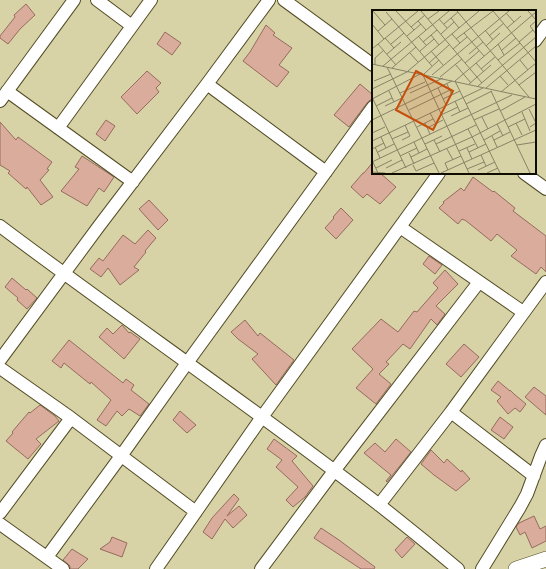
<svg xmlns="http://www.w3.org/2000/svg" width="546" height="569" font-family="Commissioner,sans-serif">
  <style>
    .building { fill: #d9ac9c; stroke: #966c5d }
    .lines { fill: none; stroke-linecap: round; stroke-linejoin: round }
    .minor-casing { stroke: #534d25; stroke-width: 14 }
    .tertiary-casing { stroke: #534d25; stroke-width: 16 }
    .minor { stroke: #fff; stroke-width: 12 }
    .tertiary { stroke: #fff; stroke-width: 15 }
    .inset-road { fill: none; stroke: #888365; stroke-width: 1 }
    .view { fill: #c74d0a; fill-opacity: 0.15; stroke: #c74d0a; stroke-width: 2 }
    .inset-edge { fill: none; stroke: #0f0c01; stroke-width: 2 }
  </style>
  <rect width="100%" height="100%" fill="#d8d2a7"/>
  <!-- building -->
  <path class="building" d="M26,4l9,11 -15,14 -12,15 -8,-6v-2l15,-19 -1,-2z
    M266,25l9,8 -2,2 19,13 -13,17 10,7 -12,15 -34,-26 7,-9z
    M165,32l16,11 -9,12 -15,-11z
    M147,71l14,12 -5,5 3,4 -22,22 -16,-17z
    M360,84l13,11v5h-3l-3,3 -18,24 -15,-12z
    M106,120l9,6 -10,15 -9,-7z
    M0,122l16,18 2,-3 34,25 -5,7 2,1 -9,10 13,17 -12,8 -14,-18 -1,2 -18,-16 2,-2 -10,-6z
    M82,156l32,21 -10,15 -5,-4 -12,18 -26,-15 18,-22 -4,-2z
    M373,162v11h7l16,14 -16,17 -13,-10 -4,4 -12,-11 12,-14h1z
    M473,177l20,15 1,-1 21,17 -2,3 33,25v36l-5,-5 -5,7 -25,-18 6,-6 -20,-16 -6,7 -26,-21h-1l-2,-1 -4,5 -19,-16 5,-5 -1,-1 18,-14 3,3z
    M149,200l19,20 -10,10 -19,-21z
    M341,208l12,12 -17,19 -11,-11 9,-10 -1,-1z
    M148,230l8,8 -11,13 1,1 -12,15 5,3 -19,15 -12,-17 -7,9 -11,-8 9,-11 4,3 20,-26 12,9z
    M429,256l13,9 -7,9 -12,-10z
    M445,270l13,14 -22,22 9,8 -8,11 -6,-6 -21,30 -7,-5 -17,18 3,2 -10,10 12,10 -15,20 -20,-16 17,-19 -21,-20 29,-30 17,13 16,-21 3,1 21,-24 -5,-5z
    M12,278l14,12 1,-1 10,9 -10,11 -10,-9 1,-2 -13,-11z
    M245,320l13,16 2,-3 34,27 -18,25 -24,-26 6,-5 -20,-15 -7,-7z
    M122,325l7,8 1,-1 10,7 -16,20 -25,-22 8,-9 6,6z
    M69,340l54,43 3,-4 8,6 -3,5 18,14 -9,12 -11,-7 -7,7 -5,-5 -11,15 -9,-6 14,-20 -20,-18 -1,2 -26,-21 -3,5 -9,-7z
    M464,344l15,13 -18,20 -15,-13z
    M498,381l12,10v-1l4,4 12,10 -6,8 -5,-4 -7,6 -11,-13 4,-4 -10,-7z
    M534,387l12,9v19l-21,-18z
    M40,405l15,11 4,5 -23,18 5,5 -13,15 -22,-18 7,-8 -1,-1 17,-20 1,1z
    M180,411l16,14 -9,8 -14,-13z
    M500,417l13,10 -9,12 -13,-9z
    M274,439l23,17 -5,5 21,25 -8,11 -12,10 -7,-7 12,-13 -22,-20 6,-7 -15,-11z
    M396,439l15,13 -24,30 -1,-1 5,-6 -27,-22 11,-10 10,9z
    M431,450l13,13 3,-4 14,13 1,-2 8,9 -14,12 -22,-16 -13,-11z
    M234,494l5,5 -12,17 12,-10 8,9 -14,13 -8,-9 -13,20 -9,-7 9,-14z
    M534,516l6,13 6,-3v15l-14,7 -7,-16 -5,3 -4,-8 3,-4z
    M321,528l18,12 36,27 -1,2h-13l-47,-31z
    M112,537l15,6 -5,14 -22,-8 10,-7z
    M407,537l8,7 -13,14 -7,-8z
    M72,549l16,10 -10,10h-8v-3l-7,-6z"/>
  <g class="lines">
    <defs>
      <path id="minor" d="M97,0l35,26
        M284,0l89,65
        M535,41l11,-15
        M207,84l119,88
        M7,91l126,91
        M0,101l74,-101
        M58,128l93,-128
        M524,173l22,16
        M0,226c125,94 254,182 378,278 27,21 54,43 80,65
        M400,227l123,85
        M0,360l99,-134 108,-142 62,-84
        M0,368l71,50 125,94
        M451,412l83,64
        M379,505l72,-93 95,-130
        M0,513l71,-95
        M0,524l63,45
        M47,557l74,-101 66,-93 186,-256
        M156,569l106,-152 177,-244
        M261,569l73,-98 145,-189
        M482,569l38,-62 7,-13 14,-38 5,-11"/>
      <path id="tertiary" d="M516,569l30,-10"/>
    </defs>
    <!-- minor casing -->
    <use href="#minor" class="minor-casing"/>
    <!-- tertiary casing -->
    <use href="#tertiary" class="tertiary-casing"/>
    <!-- minor -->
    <use href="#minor" class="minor"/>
    <!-- tertiary -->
    <use href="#tertiary" class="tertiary"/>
  </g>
  <!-- overview -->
  <g transform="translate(372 10)">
    <rect width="164" height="164" fill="#d8d2a7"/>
    <path class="inset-road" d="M1,1l12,14M24,1l18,19M49,1l61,72M85,1l72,86M121,1l43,51M156,1l8,9M14,2l46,54M134,3l8,9M79,8l8,10M56,9l11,-8M67,9l8,9M46,11l8,9M164,11l-6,5 6,8M0,14l12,15M72,14l14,-12M39,17l14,-12M135,18l14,-12M113,20l8,10M6,21l14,-12M92,23l20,23M69,24l13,-12M80,24l8,9M59,25l8,10M35,26l14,-12M46,26l8,9M117,26l15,-13M13,28l9,10M84,29l37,-28M51,32l14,-12M147,32l14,-12M6,34l18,21M19,34l13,-11M126,34l6,11M114,36l14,-13M0,39l46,-38M81,39l14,-12M130,40l14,-12M48,41l14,-12M59,41l12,14M38,43l8,9M15,44l14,-12M97,44l14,-12M126,50l22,-17M148,50l8,10M57,53l20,-18M93,53l14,-12M104,53l8,9M0,54l164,35M83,54l16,19M3,55v-7l9,-8M11,56l66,-55M15,57l52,106M20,58l24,-21M109,59l14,-12M36,61l71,-60M52,64l15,-14M60,65l77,-64M128,66l8,9M68,67l22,-18M2,71l17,-7M75,74l5,11M97,74l22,-19M147,75l17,-13M106,76l58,-49M66,78l8,17M114,78l50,-42M0,79l37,-18M17,81l5,11M119,81l39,82M129,82l35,-29M28,83l25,-11M38,83l33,-15M0,87l34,71M0,89l50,-26 47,100M71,89l17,-8M83,91l5,11M94,94l26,-13M4,96l16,-8M13,96l17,-8M157,99l7,14 -6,4M37,100l41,-20M128,101l25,-14M150,102l8,19M58,103l6,11M69,105l17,-8M79,106l17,-8M110,107l6,12M0,110l80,-39M102,110l25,-11M53,113l5,11M144,113l6,12M125,114l6,12M45,117l16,-8M136,117l17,-8M55,118l16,-8M96,119l10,19M0,123l13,-6M120,126l5,11M9,127l5,11M20,129l16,-7M30,130l8,-4 -5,-11M62,130l6,12M112,130l16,-9M122,130l16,-8M0,131l111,-53M42,132l5,11M53,134l17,-8M64,134l40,-19M145,135l19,-3M3,137l5,11M95,138l5,11M0,139l12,-6M75,139l6,11M87,141l16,-7M6,142l16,-8M97,142l17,-8M37,143l5,11M109,145l5,11M28,146l17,-8M39,147l16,-8M0,150l6,13M0,152l140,-67M41,155l3,6 18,-8M4,158l16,-8M14,158l16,-8M95,159l17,-7M76,160l-3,-7 16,-7M106,160l17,-8M0,162l13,1M20,163l80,-36 64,-33M69,163l95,-43M115,163l11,-5M128,163l-45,-92 81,-69"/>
    <path class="view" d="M44,61l37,20 -20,39 -37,-20z"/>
    <rect width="164" height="164" class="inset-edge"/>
  </g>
</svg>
